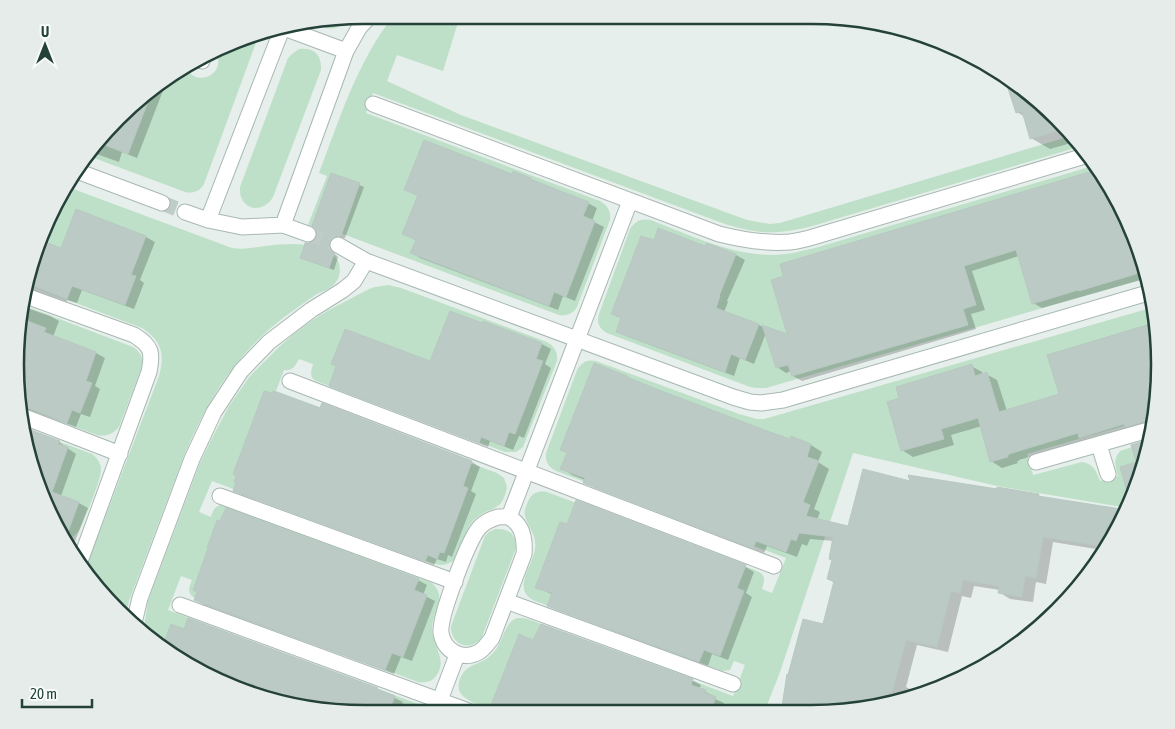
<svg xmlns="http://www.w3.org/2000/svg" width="1175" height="729" font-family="'Asap Condensed',sans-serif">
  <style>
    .green { fill: #bfe0c8 }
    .shadow { fill: #0003 }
    .building { fill: #bbcac4; stroke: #b8c9c2 }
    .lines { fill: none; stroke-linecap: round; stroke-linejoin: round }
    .street-tunnel { stroke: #bfccc8; stroke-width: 15; stroke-dasharray: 15 8; stroke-linecap: butt }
    .street-casing { stroke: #a8b8b2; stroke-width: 17 }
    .street { stroke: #fff; stroke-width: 15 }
    .rim { fill: none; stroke: #24423a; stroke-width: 2.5 }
  </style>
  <rect width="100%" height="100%" fill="#e6efeb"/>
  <!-- green -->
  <path class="green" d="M394,15l66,1 -17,55 -46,-16 -10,26 74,34 286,105 23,4 10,-1 294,-88 8,11 -273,81c-35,8 -53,7 -87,-4l-349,-130 -7,20 234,88c8,5 11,10 10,19l-33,87c-4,7 -11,9 -18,8l-240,-90 -1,3 -10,-3 19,-49 -8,-3c21,-55 38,-111 75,-158z
    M348,18c-10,12 -19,14 -33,5z
    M260,32l-56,152c-4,7 -11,10 -19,8l-99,-37 1,-3 83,-78 15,-7c12,22 42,7 31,-15l36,-19z
    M299,49c15,-2 23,6 22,21l-48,127c-11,19 -35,12 -33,-10l48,-129 4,-4z
    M1096,165l17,25 29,62 5,26 -381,110h-10l-6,-1 -143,-54c-7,-4 -11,-10 -8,-19l31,-85c5,-8 11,-11 21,-9 39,15 79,35 122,35 14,0 28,-4 42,-7z
    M68,187l164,61c12,2 23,-1 34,-2 22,-3 48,-4 67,9 8,5 9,20 3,27 -4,6 -13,9 -19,12 -12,8 -23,16 -34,24 -48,37 -76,83 -99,138l-55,145 -3,13 -41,-44 74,-194c6,-22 3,-35 -17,-48l-114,-43 6,-33z
    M388,285l13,3 146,54c7,4 11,10 10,19l-34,86 -7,5h-11l-189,-71c-7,-4 -5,-10 -3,-17l-14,-5c-4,7 -6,12 -15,11l-8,21 221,82 7,5 3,9c-5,28 -19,18 -34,34 -10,11 -10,31 -19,39 -6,5 -12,6 -19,4l-223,-83 -13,31 12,5c2,-7 4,-12 13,-12l208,78c16,15 1,27 0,44 -1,18 17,33 4,49 -4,6 -11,7 -18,6l-225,-85c-6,-5 -4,-10 -1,-17l-11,-4 -13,34 271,102 -120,-1 -88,-23 -79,-46 -9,-9 5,-32 52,-138 11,-23 18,-34 21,-30 30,-30 15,-13 16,-12 16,-10 42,-22 6,-2z
    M25,306l108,41c9,6 11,12 8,22l-22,58c-6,7 -13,10 -22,8l-76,-28 -6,-43z
    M1154,307l3,12 2,69 -5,29 -127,37 6,21 49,-13c12,2 14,9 18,19l18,-5c-3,-10 -5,-17 2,-25l30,-10 -2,14 -20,53 -131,-22 -144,-33 -73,219 -16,41 -265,-1c-11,-4 -36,-10 -40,-22 -1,-4 0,-8 1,-11 6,-16 19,-13 30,-23 12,-9 13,-29 23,-36 4,-3 9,-2 15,-1l205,77 12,-31 -11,-4 -4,9 -8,1 -187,-70c-24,-11 -3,-34 0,-52 2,-15 -7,-21 -10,-33 -1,-4 0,-8 2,-12 3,-10 10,-14 20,-12l205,77c13,5 14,7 10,20l10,4 14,-35 -230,-87c-8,-4 -11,-10 -10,-18l31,-83c5,-8 10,-11 19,-9l143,53 18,5h7z
    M23,428l69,26c5,4 8,8 9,14 1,11 -16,49 -21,61 -4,6 -8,10 -15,10l-38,-84z
    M495,529c14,-1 21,5 21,19l-34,89c-11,16 -32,8 -31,-11l34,-90 4,-4z"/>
  <!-- shadow -->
  <path class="shadow" d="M169,75l-32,83 -15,-6 -3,10 -31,-11z
    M1006,77l17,10 50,47 5,7 -28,8 -19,-11 -6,-21 -8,-5z
    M1099,170l14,20 29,62 6,26 -106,30 -9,-5 -14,-47 -47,15 13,39 -14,4 5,15 -174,52 -9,-5 -2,-5 -5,2 -9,-6 -11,-34 -12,31 -14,-6 -6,18 -108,-40 -8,-5 4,-12 -9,-6 41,-71 52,5 1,-3 29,11 9,5 -18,41 1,1 -4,10 35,13 6,3 24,8z
    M514,173l17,6 8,5 49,19 9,5 -5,13 12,6 -29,74 -12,-5 -5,14 -138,-52 -8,-5 5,-13 -13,-6 14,-38 -12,-7 107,-14z
    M332,174l32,13 -19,51 -6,1 -6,10 1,4 4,4 -4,13 -28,-10 8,-18 4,-4z
    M146,237l9,5 -15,38 4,3 -10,26 -52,-19 -5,13 -10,-3v2l-28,-10 -4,-1 -9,7 8,-46 5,-11 23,9z
    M26,300l-1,3 2,5 23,8 9,5 -6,16 43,16 9,5 -10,28 5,3 -10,28 -9,-3 -5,13 -41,-15 -4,-1 -5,2 -4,5 -7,-54z
    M483,323l59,21 9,5 -6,15 6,4 -27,70 -5,-2 -6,14 -23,-9 -2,6 -149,-57 -8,-5 100,-22 52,-38z
    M1157,324l2,64 -6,40 -62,15 -6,-3 -66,20v1h-2l1,2 -16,5 -11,-7 -9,-35 -31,9 3,10 -41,12 -11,-7 -2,-51 71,-33 11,6 1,3 3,-1 11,6 10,31 54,-16 -12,-39z
    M635,382l156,59 1,-3 19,7 11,7 -4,10 11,7 -15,40 6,3 -3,8 32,8 63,-45 126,12 5,3 84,13 -3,8 -31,50 3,-20 -43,-7 -7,42 -10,-2 -3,20 -23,-3 -11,-7 1,-2 -26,-4 -3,12 -9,-2 -14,56 -31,-7 -11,42 12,6 -1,3 -16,6 -67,11h-52l6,-37 36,-50 11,-43 -7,-4 5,-19 1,-19 -24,-2 -3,7 -5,-2 -5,13 -30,-11 -3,7 -169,-65 -11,-6 1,-2 -13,-5 -10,-7z
    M23,428l36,14 17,12 -15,42 18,7 9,5 -14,36 -6,-3 -1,3 -40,-89z
    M472,462l8,5 -9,24 5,3 -24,63 -4,-2 -2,7 -9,-3 -3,6 -191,-70 -8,-5z
    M577,502l169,65 8,5 -8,21 6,4 -24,63 -16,-6 -4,12 -151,-56 -8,-5 4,-10 -16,-8 31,-61z
    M418,580l9,5 -4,10 12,6 -23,60 -11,-4 -7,17 -190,-69 -8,-5z
    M188,619l189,70 26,13 -1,1 12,5 -2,3h-93l-88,-23 -47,-58z
    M519,636l15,5 158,39 9,5 -2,4 15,7 -1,2 11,5 -3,9 2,1 -234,-1z"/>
  <!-- building -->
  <path class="building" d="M1004,76l19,11 44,41 -37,11 -8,-28 -6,2z
    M152,91l-24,63 -31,-12 25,-23z
    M424,140l88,34 1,-3 18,7 -1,1 59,23 -6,14 12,5 -29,76 -12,-5 -5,14 -139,-53 6,-13 -14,-6 16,-39 -14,-5z
    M1099,169l14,21 29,62 4,19 -67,20 -1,-1 -46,14 -16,-54 -52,16 12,39 -13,4 5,16 -176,51 -4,-11 -12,3 -14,-43 25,9 -16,-54 12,-4 -3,-12z
    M331,173l29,10 -19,53 -7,1 -4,4 -1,5 1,3 4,5 -5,14 -29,-10 5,-15h4l5,-2 3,-3v-6l-2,-4 -3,-2z
    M76,209l70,27 -15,39 5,1 -11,29 -53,-19 -5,13 -39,-15 6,-32 6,-12 21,8z
    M658,228l47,18 2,-3 29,11 -17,42h1l-4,12 43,16 -14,36 -14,-6 -6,18 -109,-40 5,-14 -10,-4 30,-78 13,4z
    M450,311l32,12 1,-2 59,22 -6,16 7,2 -28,73 -6,-2 -5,14 -23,-9 -2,6 -150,-57 7,-20 -5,-2 14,-35 85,32z
    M22,319l24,9 -2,4 52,20 -10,29 6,2 -12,30 -8,-3 -5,13 -42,-16h-4l-6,-43z
    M1157,322l2,66 -5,32h-5l-24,7 -1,-3 -45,14 -1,-5 -69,21v1h-2l1,2 -18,5 -12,-44 -37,11 3,10 -43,12 -14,-49 12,-4 -3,-11 76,-23 3,12 12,-4 12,40 60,-18 -12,-39z
    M594,363l33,13v1l32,13 111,42 20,7 1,-3 20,8 -4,13 12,4 -16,41 7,3 -4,11 42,10 15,-57 47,12 -2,-6 89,14v-2l42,7 -1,2 89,14 -3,9 -17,28 -64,-10 -7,41 -11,-2 -3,21 -24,-4 1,-7 -36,-6 -3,13 -9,-2 -14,56 -31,-7 -14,52h-2l-2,12 -54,9h-53l6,-39 1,1 15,-56 20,5 11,-43 -7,-2 5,-19 -3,-1 4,-22 -34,-4 -3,8 -5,-2 -5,13 -30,-11 -3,7 -170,-65 2,-5 -25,-9 7,-16 -7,-3z
    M264,391l8,2 1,-2 47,17 2,-5 150,58 -9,25 5,2 -24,65 -4,-1 -3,7 -9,-4 -3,6 -192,-70 3,-8 -2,-1 2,-6 -3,-2z
    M23,427l37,14 -2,3 10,3 -16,45 27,10 -14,38 -38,-85z
    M1151,439l-3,16 -18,47 -10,-35 16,-5 -5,-17z
    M576,500l170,65 -9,23 7,3 -24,65 -16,-6 -5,12 -152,-56 5,-13 -17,-5 25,-66 7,2z
    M226,508l193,71 -5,11 13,5 -24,62 -11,-4 -7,17 -191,-70 3,-8 -4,-2 15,-42h-1l10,-28 3,1z
    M188,618l190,70 -1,1 18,7 -6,15h-70l-88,-23 -69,-40 9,-24 13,5z
    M541,624l152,55 -2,6 15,5 -1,3 11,4 -6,16 -202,-1 -17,-7 28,-71 14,6z"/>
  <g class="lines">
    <!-- street-tunnel -->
    <path class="street-tunnel" d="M162,203l23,9
      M308,234l30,11"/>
    <defs>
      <path id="street" d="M284,28l62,23
        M199,60l3,1
        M373,104l346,130c24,6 46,10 71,8 8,-1 16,-3 23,-5l275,-82
        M77,171l85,32
        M185,212l23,8 34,7 41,-2 25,9
        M208,220l74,-191
        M283,225l63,-174 13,-23 12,-13
        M338,245l28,16 367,136 17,5 11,1 22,-3 368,-108
        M26,296l108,39c18,11 19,18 15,37l-70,192
        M290,381l484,185
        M22,416l98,38
        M1099,445l9,29
        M1036,462l116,-33
        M220,496l235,86
        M498,517c4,0 9,-1 12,1 13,7 15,23 14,36l-32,84c-4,5 -8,11 -13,14 -17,9 -35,-1 -38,-19 -2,-16 27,-92 38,-105 5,-6 12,-9 19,-11z
        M509,517l121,-316
        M506,601l227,83
        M180,605l291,107
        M134,623l6,-25 52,-139 22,-47 27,-41 28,-29 42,-32 32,-20 11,-9 12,-20
        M440,700l17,-45"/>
    </defs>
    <!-- street casing -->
    <use href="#street" class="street-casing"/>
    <!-- street -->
    <use href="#street" class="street"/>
  </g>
  <!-- crop -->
  <path d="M0 0H1175V729H0ZM364 24H811A340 340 0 0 1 1151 364V365A340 340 0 0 1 811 705H364A340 340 0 0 1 24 365V364A340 340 0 0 1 364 24Z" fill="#e6ecea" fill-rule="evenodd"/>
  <path class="rim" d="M364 24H811A340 340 0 0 1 1151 364V365A340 340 0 0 1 811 705H364A340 340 0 0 1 24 365V364A340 340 0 0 1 364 24Z"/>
  <!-- north arrow -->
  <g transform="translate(45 45)" stroke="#f7fbf9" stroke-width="4" paint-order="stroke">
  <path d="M0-4L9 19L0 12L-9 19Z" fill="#24423a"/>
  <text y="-8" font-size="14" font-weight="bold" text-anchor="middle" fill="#24423a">U</text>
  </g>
  <!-- scale -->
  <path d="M22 699v8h70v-8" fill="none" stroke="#24423a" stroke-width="2.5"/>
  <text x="30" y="699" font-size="15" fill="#24423a" stroke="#f7fbf9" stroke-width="4" paint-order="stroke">20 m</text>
</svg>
